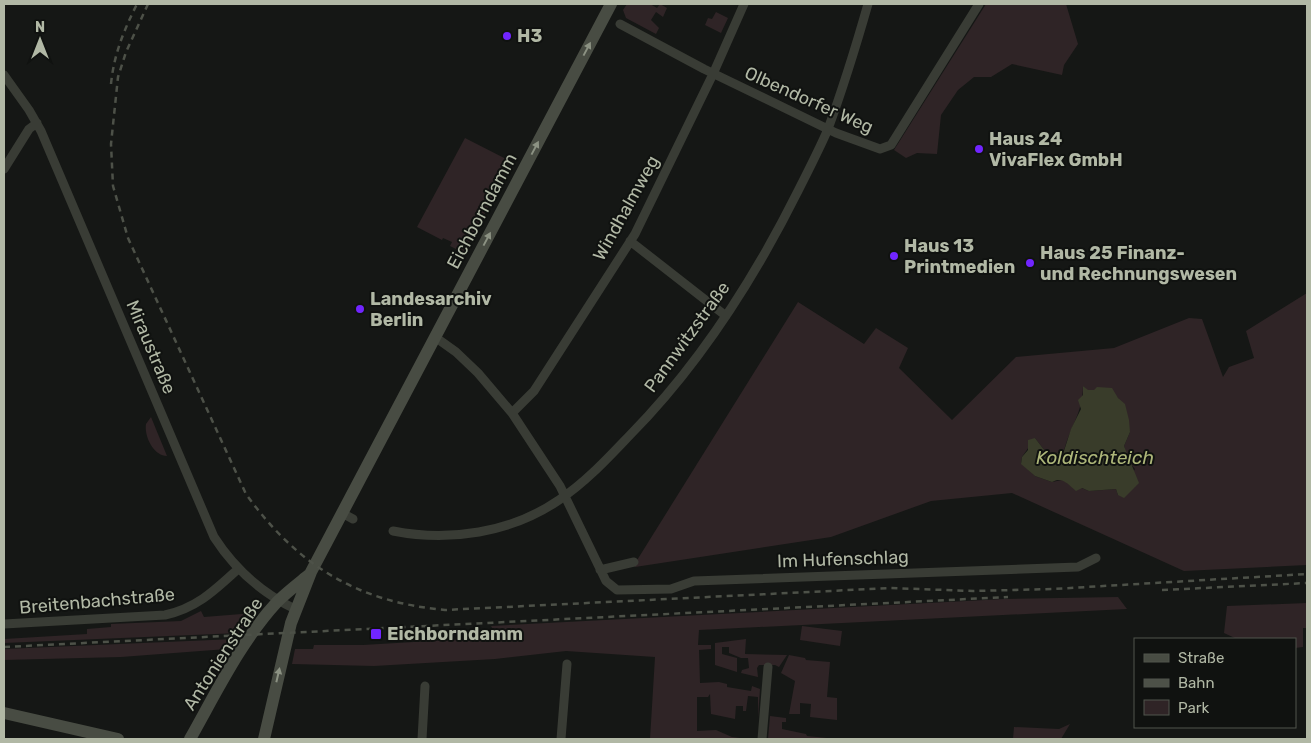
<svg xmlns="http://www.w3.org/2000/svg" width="1311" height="743" font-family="Rubik,sans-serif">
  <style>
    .green { fill: #2f2426; fill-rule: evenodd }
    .water { fill: #393c2a }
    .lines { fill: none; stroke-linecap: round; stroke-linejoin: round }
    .street { stroke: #393c35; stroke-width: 9 }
    .secondary { stroke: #484c43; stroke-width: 12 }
    .rail { stroke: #4d5148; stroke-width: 2.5; stroke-dasharray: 6 5; stroke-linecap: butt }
    .oneway { fill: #8c9283 }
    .poi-dot { fill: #7125ff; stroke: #101210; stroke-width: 2 }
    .labels { text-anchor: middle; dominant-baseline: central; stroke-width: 4; stroke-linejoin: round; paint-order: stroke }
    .poi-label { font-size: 18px; font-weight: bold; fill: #b1b8a5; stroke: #101210; text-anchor: start }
    .street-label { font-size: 18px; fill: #b1b8a5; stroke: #101210 }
    .water-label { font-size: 19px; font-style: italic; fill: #adb679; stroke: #101210 }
  </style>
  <rect width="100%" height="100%" fill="#151715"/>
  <!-- green -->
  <path class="green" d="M627,4h23l7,4 3,-4 7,4 -4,9 -7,-5 -5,8 8,8 -3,6 -30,-16 -3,-8z
    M986,4h80l12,40 -14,21 -2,10 -50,-11 -21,13h-17l-16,13 -17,25 -4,39 -20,-1 -11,5 -12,-8z
    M716,12l12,6 -7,15 -16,-8 3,-7 4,1z
    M465,138l47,24 -48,91 -14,-7 2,-4 -9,-4 -1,2 -25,-13z
    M1307,293v272l-123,6 -172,-78 -81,8 -100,36 -196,30 -1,-2 164,-263 66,42 12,-16 32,20 -9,20 53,52 64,-63 98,-9 75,-30 13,1 21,58 6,-10 25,-9 -8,-27zM1083,386l4,4h7l24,8 12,34 -6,14 5,16 6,7 -17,26 -2,-6 -27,2 -27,-11 -10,2 -17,-6 -14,-13 1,-6 13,-19 13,17 16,-4c6,-24 19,-39 19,-65z
    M151,417l16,39c-13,0 -23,-19 -21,-32z
    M1118,597l9,12 -428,21 -1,15h13v4l-12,1 1,33 19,-1 8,2v3l24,4 1,-5 8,3 -2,29v-21l-10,-1 -2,15h-3v-5h-7l-1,13 -24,-5 -1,-20 -2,3h-11v34l19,-1 16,7 16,2h-98l5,-82 -89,-6 -71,8 -121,7 -82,-2 3,-15h18l1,-4h49l134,-8 -6,-11 513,-27z
    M1307,603v25h-4v19l-8,1v-9h-58l-13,-6 3,-27z
    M201,611l3,6 50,-4 -15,20 -235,10v-4l83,-5v-5l24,-2v-3l70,-3z
    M802,626l40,5 -2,15 -40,-6z
    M235,639l-8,10 -106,8 -117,3v-11z
    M746,639l-1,15 42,1 -8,12 -4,-2h-16l-2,3 1,9 -17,-4 1,-3 7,-2 -1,-10h-7l-12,-5v-6h-7v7l15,4v14l-22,-7v-22z
    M789,655l16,3 1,2 24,2 -3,35 10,1v22l-27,-3 1,-13 -11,-1v11h-11l6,-33 -14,-8z
    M770,716l16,2v4h-4v7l24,5 1,2 30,3h-69z
    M1070,724l-9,15h-48l1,-12 45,2z"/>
  <!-- water -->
  <path class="water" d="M1083,386l5,4h6l3,-3 15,1 6,10 7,6 4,16 1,12 -6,14 15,37 -15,15 -6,-3 -2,-6 -27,2 -7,-3 -6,3c-8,-7 -14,-15 -24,-9l-17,-6 -14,-12 1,-7 6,-7v-10l7,-2 13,17 16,-4 7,-22 10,-20 -3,-9 5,-5z"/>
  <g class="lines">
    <!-- street -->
    <path class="street" d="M620,24l84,45 132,64 44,16 11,-4 88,-141
      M4,75l25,35 12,21 173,406c20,31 48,56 81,72
      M4,169l25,-40 8,-6
      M630,241l96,75
      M435,337l21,15 22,21 34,40 48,73 46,95 11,9 54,-1 23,-8 384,-14 18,-9
      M512,413l22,-22 101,-157 78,-160 31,-70
      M342,513l11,6
      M393,531c56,11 118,2 166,-31 27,-18 49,-42 71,-65 69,-70 124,-156 168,-244 10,-20 21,-41 30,-62 15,-41 28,-83 40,-125
      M600,570l34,-8
      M4,624l161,-9c32,-7 50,-25 73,-46
      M422,739l3,-53
      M561,739l6,-75
      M762,739l6,-72"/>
    <!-- secondary -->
    <path class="secondary" d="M4,713l114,26
      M190,739c26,-46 51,-98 87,-137 10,-10 22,-19 33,-28
      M264,739l27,-116 20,-51 300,-568"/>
    <!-- rail -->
    <path class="rail" d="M148,4l-22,48 -8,25 -7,67 2,42 15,52 118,256c51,71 111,108 199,116l445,-22 83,3 80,-2 254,-15
      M111,84c3,-30 13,-54 26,-80
      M1162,590l145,-7
      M4,647l1004,-50"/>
  </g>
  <!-- one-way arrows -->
  <defs><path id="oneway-solid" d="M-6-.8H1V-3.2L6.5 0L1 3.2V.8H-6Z" transform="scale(1.25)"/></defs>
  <g class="oneway">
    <use href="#oneway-solid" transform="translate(587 49) rotate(-62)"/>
    <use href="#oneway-solid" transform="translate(535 148) rotate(-62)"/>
    <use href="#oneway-solid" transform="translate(487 239) rotate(-62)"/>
    <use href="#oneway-solid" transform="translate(278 675) rotate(-77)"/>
  </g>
  <!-- markers -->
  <g class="poi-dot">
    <circle cx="507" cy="36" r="5"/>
    <circle cx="979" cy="149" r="5"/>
    <circle cx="894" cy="256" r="5"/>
    <circle cx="1030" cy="263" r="5"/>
    <circle cx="360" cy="309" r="5"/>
    <rect x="370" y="628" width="12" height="12" rx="2.5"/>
  </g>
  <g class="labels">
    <!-- poi labels -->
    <g class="poi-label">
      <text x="517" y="36">H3</text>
      <text x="989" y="139">Haus 24<tspan x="989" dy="21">VivaFlex GmbH</tspan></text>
      <text x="904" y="246">Haus 13<tspan x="904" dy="21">Printmedien</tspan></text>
      <text x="1040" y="253">Haus 25 Finanz-<tspan x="1040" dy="21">und Rechnungswesen</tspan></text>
      <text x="370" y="299">Landesarchiv<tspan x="370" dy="21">Berlin</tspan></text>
      <text x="387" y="634">Eichborndamm</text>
    </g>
    <!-- street labels -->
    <g class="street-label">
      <text transform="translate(809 100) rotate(24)">Olbendorfer Weg</text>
      <text transform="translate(626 208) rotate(-61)">Windhalmweg</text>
      <text transform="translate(482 211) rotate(-62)">Eichborndamm</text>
      <text transform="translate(687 337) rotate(-54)">Pannwitzstraße</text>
      <text transform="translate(151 347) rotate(67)">Miraustraße</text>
      <text transform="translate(843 559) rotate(-2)">Im Hufenschlag</text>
      <text transform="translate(97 601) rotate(-5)">Breitenbachstraße</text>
      <text transform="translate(223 654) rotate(-57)">Antonienstraße</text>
    </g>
    <!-- water labels -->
    <g class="water-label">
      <text x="1095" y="457">Koldischteich</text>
    </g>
  </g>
  <!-- border -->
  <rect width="1311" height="743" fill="none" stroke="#b1b8a5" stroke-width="10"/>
  <!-- legend -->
  <rect x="1134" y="638" width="162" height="90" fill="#101210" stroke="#50544c"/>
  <rect x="1144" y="654" width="25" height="8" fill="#484c43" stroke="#50544c"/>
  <text x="1178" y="663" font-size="15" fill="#b1b8a5">Straße</text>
  <rect x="1144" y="679" width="25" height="8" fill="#4d5148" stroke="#50544c"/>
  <text x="1178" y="688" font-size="15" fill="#b1b8a5">Bahn</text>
  <rect x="1144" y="700" width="25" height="15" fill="#2f2426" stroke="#50544c"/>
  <text x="1178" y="713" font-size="15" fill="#b1b8a5">Park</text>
  <!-- north arrow -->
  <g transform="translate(40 40)" stroke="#101210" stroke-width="4" paint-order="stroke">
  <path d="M0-4L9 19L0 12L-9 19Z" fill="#b1b8a5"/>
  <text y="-8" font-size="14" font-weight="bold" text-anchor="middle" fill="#b1b8a5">N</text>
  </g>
</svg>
